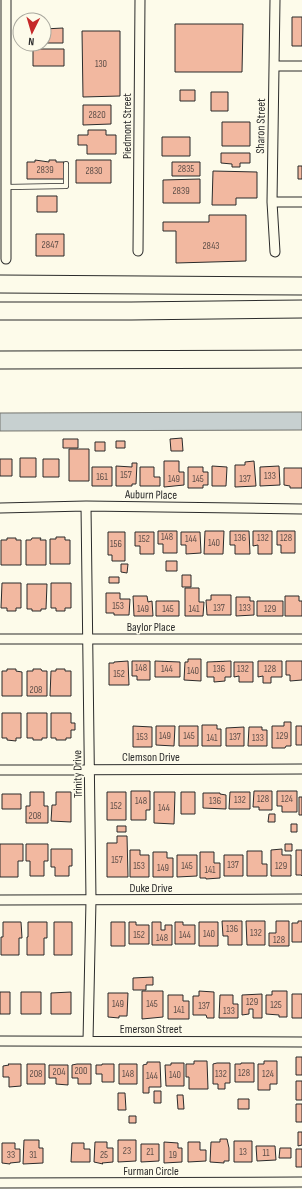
<svg xmlns="http://www.w3.org/2000/svg" width="302" height="1189" font-family="'Sofia Sans Condensed',sans-serif">
  <style>
    .water { fill: #c7d0d0; stroke: #74746e }
    .building { fill: #f2b8a0; stroke: #2b2b2b }
    .lines { fill: none; stroke-linecap: round; stroke-linejoin: round }
    .service-casing { stroke: #2b2b2b; stroke-width: 6 }
    .minor-casing { stroke: #2b2b2b; stroke-width: 11 }
    .motorway-casing { stroke: #2b2b2b; stroke-width: 19 }
    .service { stroke: #fdfbea; stroke-width: 4.5 }
    .minor { stroke: #fdfbea; stroke-width: 9 }
    .motorway { stroke: #fdfbea; stroke-width: 17 }
    .labels { text-anchor: middle; dominant-baseline: central; stroke-width: 3; stroke-linejoin: round; paint-order: stroke }
    .number-label { font-size: 10px; fill: #5d4e48 }
    .street-label { font-size: 12px; fill: #2b2b2b; stroke: #fdfbea }
  </style>
  <rect width="100%" height="100%" fill="#fdfbea"/>
  <!-- water -->
  <path class="water" d="M302,412v18l-302,1v-18z"/>
  <!-- building -->
  <path class="building" d="M292,17h10v29h-10z
    M175,24h68l-1,48h-67z
    M63,28v15h-19v-14z
    M82,31h38v65l-37,1z
    M33,49h31v17h-31z
    M180,90h15v11h-15z
    M211,92h17v19h-17z
    M83,105h28v19l-28,1z
    M222,122h28v24h-28z
    M88,130h18v5h10v19h-29v-9h-9v-10h10z
    M162,137h28v19h-28z
    M221,153h29v10h-10v4h-8v-3l-11,-1z
    M35,160l14,2v-2h7v2h8v17h-37v-17h8z
    M76,160h35v23h-35z
    M172,162h28v14h-28z
    M298,166h4v13h-4z
    M213,171l44,1v26h-21v7h-24z
    M200,179v24h-37v-23z
    M37,196h20v16h-20z
    M209,215h37v46l-70,2v-32h-13v-9h46z
    M36,234h28v22h-28z
    M182,438l1,13h-12l-1,-12z
    M63,439h15v9h-15z
    M116,441h9v7h-9z
    M95,442h10v9h-10z
    M69,449h20v32h-20z
    M20,458h16v19h-16z
    M0,459h12v17h-12z
    M43,459h16v18h-16z
    M164,461h15v11h5v13l-20,2z
    M254,461l2,25 -21,1v-22h10v-3z
    M132,463h5l-1,21h-4v2h-16v-20l16,1z
    M212,466l15,1 -1,19h-14z
    M279,466l1,19 -20,1v-19z
    M92,467h20v19h-20z
    M140,467h14v10h6v9h-20z
    M188,467h15v5h5v13h-5v3h-15z
    M284,468h18v20h-12v-2l-6,-1z
    M158,531h19v22h-14v-9h-5z
    M205,531h19l-1,23h-19z
    M230,531h19l1,23h-15v-9h-5z
    M253,531h19v23h-14v-9l-5,1z
    M277,531h18v22h-14v-8h-4z
    M108,532h17v29h-13v-6h-4z
    M135,532h19v22h-14v-8h-5z
    M181,532h19l1,21 -15,1v-9h-5z
    M56,537h9v3h5v24h-20v-25h6z
    M7,538h9v2h5v25h-20v-25h6z
    M32,538h9l-1,2h6v25h-20v-25h5z
    M166,561h11v10h-11z
    M121,564h7l-1,9 -6,-1z
    M182,575h9v12h-9z
    M109,577h10v6h-10z
    M2,583h19v25h-5v3h-9v-3h-6z
    M51,583h20v25h-6v3h-9v-3h-5z
    M27,584h20l-1,25h-5v2h-9v-2h-5z
    M185,588h14v14h5l-1,14h-18z
    M106,593h14v6h10l-1,16h-15v-2h-8z
    M211,595h20v20h-24l-1,-15h5z
    M133,596h14l1,6 4,-1 1,15h-19z
    M285,596h14v5h3v15h-17z
    M236,597h14v4h4v14l-18,1z
    M156,601h23v15h-23z
    M257,601h26v15h-26z
    M188,659h13v22l-17,-1 1,-18h3z
    M128,661l1,24h-20v-22h5v-1z
    M132,661h18v19h-13v-4h-5z
    M155,661l25,1v15h-25z
    M231,661v16h-6v4l-11,1v-5h-7v-15z
    M258,661h24v16h-11v6h-8v-7l-5,1z
    M286,661h16v19l-12,1v-6h-4z
    M234,662h19v20h-14v-6l-5,1z
    M7,669h9v2l6,1v24h-20v-25h5z
    M33,669h8l1,2h5v25h-20v-25h6z
    M56,669h9v2h6v25h-21l1,-25h5z
    M2,713h19v25h-5v3l-9,-1v-2h-5z
    M27,713h20v25h-5v2h-9v-2h-6z
    M51,713h20v10h4v7h-4v8h-5v2h-10v-2h-5z
    M284,722h7v24h-5l-1,2h-13v-22h12z
    M202,725h15v4h4v17h-19z
    M133,726l19,1v20h-19z
    M156,726h19l-1,20 -18,-1z
    M179,726h19v20h-19z
    M296,726h6v19h-6z
    M244,727v19h-18v-18z
    M249,727h13v3h5v16h-19z
    M131,791h19v19h-4v10h-15z
    M254,791h18v19h-13v-3h-6z
    M277,791h20v21h-15v-6h-5z
    M30,792h14v14h4v17h-22v-17h4z
    M56,792h15v30l-20,-1 1,-16h4z
    M107,792h19v28h-19z
    M154,792h21l-1,32 -20,-1z
    M181,792h14v22h-14z
    M230,792h20v17h-21z
    M203,793h17v1l6,1v14l-23,-1z
    M2,794h19v15h-19z
    M299,797h3v18h-3z
    M269,814h6v8h-7z
    M291,824h6v8h-6z
    M117,826h9v6h-9z
    M117,836h10l1,41h-21v-34h10z
    M0,844h23v17h-5v16h-18z
    M26,844h22v17h-4v15h-14v-15h-4z
    M285,844h7v7h-7z
    M51,849h21v17h-3v10h-14v-9h-4z
    M282,849v6h9v21h-20v-26z
    M130,850h10v5h9v22h-19z
    M296,850h6v26l-1,-1h-5z
    M247,851h15v13h5v12h-20z
    M153,852h14v6h6v19h-20z
    M200,852h14v11h6v15l-14,1v-1h-6z
    M177,855h20v21l-20,1z
    M224,855h19v21h-19z
    M222,921h20v24h-14v-9h-5z
    M246,921h19v24h-18z
    M276,921h13v25h-20v-13h7z
    M298,921h4v21h-10v-19h6z
    M3,922h18l1,16h-3v17h-18v-18h2z
    M28,922h19v16h-3v17h-17v-18h1z
    M54,922h18v33h-18z
    M111,922h14v24h-14z
    M129,922h7v3h13v19h-20z
    M152,922h9v8h4v-5h7v20h-20z
    M175,922h8v3h12v19h-20z
    M199,922h19v24h-19z
    M153,977v8h-7v5h-13v-12z
    M142,991h21v26l-21,2z
    M199,991l15,1v26h-7l-1,-3h-13v-19h6z
    M272,991h15v26h-8v-2l-13,-1v-19h6z
    M0,992h10v22h-10z
    M21,992h20v22h-20z
    M71,992v22h-20v-21z
    M108,993h20l-1,23h-8v2l-11,-1z
    M262,994v24h-9v-9h-4v5l-7,1v-20z
    M292,994h10v24h-10z
    M168,995h15v6h6v18h-21z
    M220,995h13v9h5v14h-19z
    M296,1057h6v18h-6z
    M194,1061h13l1,28h-19v-12h-3v-13h8z
    M264,1061h13v23h-7v6h-12v-26h6z
    M147,1062h13l1,25h-12v6h-6v-28l4,-1z
    M171,1063h13v23h-18l-1,-21h6z
    M217,1063h13v20h-5v6h-7v-5h-5v-20z
    M241,1063h13v19h-19v-18h6z
    M8,1064h13v22l-12,1v-10h-6v-11l6,-1z
    M27,1064h18v20h-18z
    M77,1064h14v20h-13v-6h-6v-13z
    M102,1064h12v18h-12v-8h-6v-9h6z
    M119,1064h18v20h-18z
    M49,1065h19v20l-12,-1v-6h-7z
    M296,1081h6v19h-6z
    M154,1091h7v12h-7z
    M118,1093h7l1,17h-8z
    M177,1095h6l1,14h-6z
    M238,1099h11v10h-11z
    M296,1104h6v18h-6z
    M129,1116h7v7h-7z
    M298,1132h4v13l-4,1z
    M220,1139h7l2,9v13h-5v2l-14,-1 1,-20h9z
    M24,1140h15v8h4v15l-20,1z
    M118,1140h18v21l-18,1z
    M234,1141h18v21h-18z
    M95,1142h12v6h6v14l-11,1 1,1 -9,-2z
    M164,1142l14,1v5h4v14l-18,1z
    M188,1142h12v8h6v11l-18,1z
    M2,1143h13v6h5v13l-10,1v1l-8,-1z
    M72,1143h12v6h6v13h-19z
    M141,1144h18v17l-18,1z
    M256,1146h19l1,14 -19,1z
    M280,1148h11v10h-12z
    M296,1149h6v18h-6z"/>
  <g class="lines">
    <defs>
      <path id="service" d="M6,187l60,-1v-22"/>
      <path id="minor" d="M6,0v259
        M274,66h28
        M272,202h30
        M138,251l2,-251
        M275,252l-3,-50 3,-202
        M86,506l5,394 -3,141
        M0,508l86,-2 216,3
        M0,639h302
        M0,770l302,-1
        M0,900l302,-1
        M0,1041l302,1
        M0,1183l302,-1"/>
      <path id="motorway" d="M0,284l302,2
        M0,311h131l171,-2
        M0,360l302,-1"/>
    </defs>
    <!-- service casing -->
    <use href="#service" class="service-casing"/>
    <!-- minor casing -->
    <use href="#minor" class="minor-casing"/>
    <!-- motorway casing -->
    <use href="#motorway" class="motorway-casing"/>
    <!-- service -->
    <use href="#service" class="service"/>
    <!-- minor -->
    <use href="#minor" class="minor"/>
    <!-- motorway -->
    <use href="#motorway" class="motorway"/>
  </g>
  <g class="labels">
    <!-- number labels -->
    <g class="number-label">
      <text x="101" y="64">130</text>
      <text x="97" y="115">2820</text>
      <text x="186" y="169">2835</text>
      <text x="45" y="170">2839</text>
      <text x="94" y="171">2830</text>
      <text x="181" y="191">2839</text>
      <text x="50" y="245">2847</text>
      <text x="211" y="246">2843</text>
      <text x="126" y="475">157</text>
      <text x="270" y="476">133</text>
      <text x="102" y="477">161</text>
      <text x="174" y="479">149</text>
      <text x="198" y="479">145</text>
      <text x="245" y="479">137</text>
      <text x="167" y="537">148</text>
      <text x="240" y="538">136</text>
      <text x="263" y="538">132</text>
      <text x="286" y="538">128</text>
      <text x="144" y="539">152</text>
      <text x="191" y="539">144</text>
      <text x="214" y="543">140</text>
      <text x="116" y="544">156</text>
      <text x="118" y="606">153</text>
      <text x="219" y="608">137</text>
      <text x="245" y="608">133</text>
      <text x="143" y="609">149</text>
      <text x="168" y="609">145</text>
      <text x="194" y="609">141</text>
      <text x="270" y="609">129</text>
      <text x="141" y="668">148</text>
      <text x="167" y="669">144</text>
      <text x="219" y="669">136</text>
      <text x="243" y="669">132</text>
      <text x="270" y="669">128</text>
      <text x="193" y="671">140</text>
      <text x="119" y="674">152</text>
      <text x="36" y="690">208</text>
      <text x="165" y="736">149</text>
      <text x="189" y="736">145</text>
      <text x="282" y="736">129</text>
      <text x="142" y="737">153</text>
      <text x="235" y="737">137</text>
      <text x="212" y="738">141</text>
      <text x="258" y="738">133</text>
      <text x="263" y="799">128</text>
      <text x="287" y="799">124</text>
      <text x="240" y="800">132</text>
      <text x="141" y="801">148</text>
      <text x="215" y="801">136</text>
      <text x="116" y="806">152</text>
      <text x="164" y="808">144</text>
      <text x="35" y="816">208</text>
      <text x="117" y="860">157</text>
      <text x="233" y="865">137</text>
      <text x="139" y="866">153</text>
      <text x="187" y="866">145</text>
      <text x="281" y="866">129</text>
      <text x="163" y="868">149</text>
      <text x="210" y="870">141</text>
      <text x="232" y="929">136</text>
      <text x="256" y="933">132</text>
      <text x="209" y="934">140</text>
      <text x="139" y="935">152</text>
      <text x="185" y="935">144</text>
      <text x="162" y="938">148</text>
      <text x="279" y="940">128</text>
      <text x="252" y="1002">129</text>
      <text x="118" y="1004">149</text>
      <text x="152" y="1004">145</text>
      <text x="276" y="1005">125</text>
      <text x="204" y="1006">137</text>
      <text x="179" y="1010">141</text>
      <text x="229" y="1011">133</text>
      <text x="81" y="1071">200</text>
      <text x="59" y="1072">204</text>
      <text x="244" y="1073">128</text>
      <text x="36" y="1074">208</text>
      <text x="128" y="1074">148</text>
      <text x="221" y="1074">132</text>
      <text x="268" y="1074">124</text>
      <text x="175" y="1075">140</text>
      <text x="152" y="1076">144</text>
      <text x="127" y="1151">23</text>
      <text x="150" y="1152">21</text>
      <text x="243" y="1152">13</text>
      <text x="266" y="1153">11</text>
      <text x="11" y="1155">33</text>
      <text x="33" y="1155">31</text>
      <text x="104" y="1155">25</text>
      <text x="173" y="1155">19</text>
    </g>
    <!-- street labels -->
    <g class="street-label">
      <text transform="translate(127 126) rotate(-90)">Piedmont Street</text>
      <text transform="translate(261 126) rotate(-89)">Sharon Street</text>
      <text transform="translate(151 495) rotate(1)">Auburn Place</text>
      <text x="151" y="627">Baylor Place</text>
      <text x="151" y="757">Clemson Drive</text>
      <text transform="translate(78 774) rotate(-91)">Trinity Drive</text>
      <text x="151" y="888">Duke Drive</text>
      <text x="151" y="1029">Emerson Street</text>
      <text x="151" y="1171">Furman Circle</text>
    </g>
  </g>
  <!-- north arrow -->
  <g transform="translate(32 32) rotate(185)"><circle r="19" fill="#fdfbea" stroke="#a9a89e"/>
  <path d="M0-3L7 15L0 10L-7 15Z" fill="#c62828"/>
  <text y="-6" font-size="11" font-weight="bold" text-anchor="middle" fill="#2b2b2b">N</text>
  </g>
</svg>
